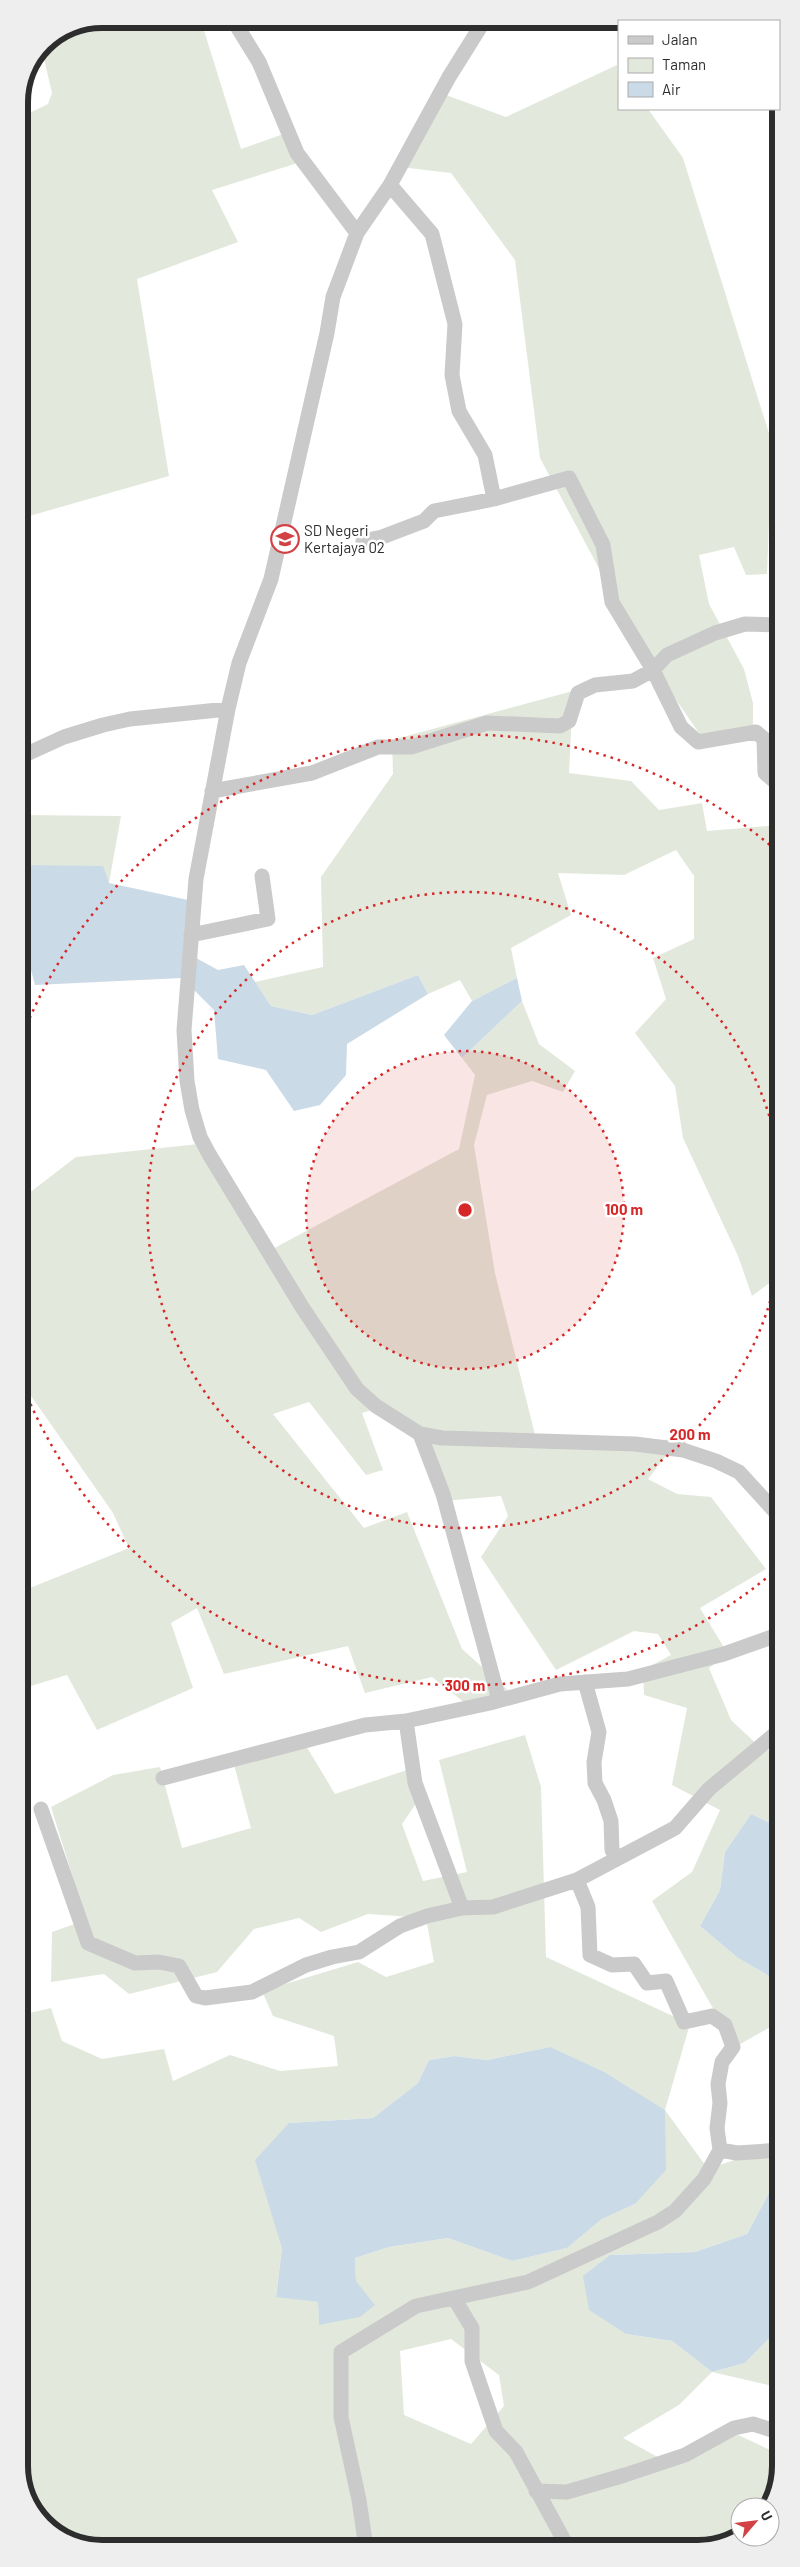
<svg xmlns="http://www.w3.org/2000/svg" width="800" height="2567" font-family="Barlow,sans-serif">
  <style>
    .green { fill: #e2e9dc; fill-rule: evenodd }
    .water { fill: #cadae7 }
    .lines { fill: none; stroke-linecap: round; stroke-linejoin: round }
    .minor { stroke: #cacaca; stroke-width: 15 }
    .ring { fill: none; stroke: #d62828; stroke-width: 2.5; stroke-dasharray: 2.5 5 }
    .labels { text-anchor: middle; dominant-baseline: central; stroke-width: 5; stroke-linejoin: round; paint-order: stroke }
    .poi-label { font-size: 15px; fill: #2d2d2d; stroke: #fff; text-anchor: start }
    .rim { fill: none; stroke: #2d2d2d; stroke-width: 6 }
    .centre { fill: #d62828; stroke: #fff; stroke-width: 2.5 }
    .ring-label { font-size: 15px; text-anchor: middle; font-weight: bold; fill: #d62828; stroke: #fff; stroke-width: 5; stroke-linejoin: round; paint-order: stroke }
  </style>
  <rect width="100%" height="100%" fill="#fff"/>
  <!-- green -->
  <path class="green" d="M137,24h65l39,125 48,-17 15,29 -92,29 26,52 -101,37 32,197 -150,43v-401l29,-14 4,-11 -11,-47 2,-3 27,-18z
    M617,65l2,44h29l35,49 89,285 -5,131 -21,1 -12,-28 -35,8 10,49 35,65 9,34v26l-45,17 -74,-107 -39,-78 -55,-103 -25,-198 -64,-87 -51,-6 35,-76 71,26z
    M573,691l-4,82 62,8 28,29 43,-7 5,28 72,-6 1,450 -28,21 -14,-40 -55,-118 -8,-52 -40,-53 31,-34 -13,-41 41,-19v-63l-18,-26 -52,25 -66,-2 13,42 -60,33 6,30 -45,23 -12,-21 -32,14 -10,-19 -106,40 -41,-9 -16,-24 68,-15 -2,-90 72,-103 -1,-34z
    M20,815l101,1 -12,67 -89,-18z
    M522,1001l17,43 36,27 -12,21 -31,-11 -45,14 -13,50 21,128 41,166 142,1 -30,39 29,15 34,3 55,72 -66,39 28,46 -19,14 22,52 31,29 18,3 1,76 -30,-14 -26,38 -5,38 -20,36 38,32 43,25v38l-46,26 -83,-146 40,-29 28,-62 -48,-25 15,-77 -43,-13 -1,-25 28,-15 -13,-21 -24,-3 -78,39 -75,-113 27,-41 -7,-20 -57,5 -33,-81 -25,-14 -24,7 21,57 -17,5 -57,-73 -36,12 91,114 43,-16 55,137 49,44 -46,10 -33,-26 -67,16 -17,-47 -124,28 -27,-66 -26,15 22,65 -96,42 -30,-55 -46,14 -1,-117 10,16 99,-40 -16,-35 -84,-120 -9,-17v-176l56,-43 123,-13 68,108 192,-103 16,-74 -13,-17z
    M525,1735l16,52 5,170 144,67 -25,86 43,59 73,-25v45l-11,2 -23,43 -52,18 -85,3 16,79 46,7 40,31 33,-9 36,-37v62l-69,-16 -33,33 -56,33 42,23 58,-33 58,27v10l-14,42h-27v25l-21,13 -623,3 -49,-20 -25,-42 -1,-471 30,-7 11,33 40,18 62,-10 9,32 57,-26 50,16 58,-5 -4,-30 -61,-20 -11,-25 96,-29 28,15 48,-15 -8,-44 -58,-4 -47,18 -22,-14 -45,11 -37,43 -88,22 -25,-20 -53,8 1,-50 34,-12 -35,-113 62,-32 47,-8 22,81 69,-20 -18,-67 72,-17 30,50 75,-25 7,33 -15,22 21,57 44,-9 -28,-112zM550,2047l85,157 -33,15 -35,29 -55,13 -64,-23 -59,9 -34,11 1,23 -37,44 -1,-23 -42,-6 6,-48 7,-125 84,-5 45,-35 11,-23 26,-4 32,4zM451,2339l48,36 5,31 -33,38 -67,-29 -4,-64z
    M781,2268v41l-10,-29z"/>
  <!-- water -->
  <path class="water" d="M20,865l83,1 6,17 79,17 -1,53 31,17 26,-5 27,41 41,9 106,-40 10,19 -81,50 -1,31 -26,30 -26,6 -28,-41 -48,-11 -4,-49 -32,-32 -147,7 -15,-55z
    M517,978l5,23 -60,57 -18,-23 28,-34z
    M751,1814l30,14v155l-43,-25 -38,-32 20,-36 5,-38z
    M550,2047l54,25 61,38 1,60 -31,34 -33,15 -35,29 -55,13 -64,-23 -59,9 -34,11 1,23 19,24 -15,12 -41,8 -1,-23 -42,-5 6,-49 -27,-88 34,-37 84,-5 45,-35 11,-23 26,-4 32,4z
    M781,2189v79l-10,12 10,29v17l-36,37 -33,9 -40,-31 -46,-7 -37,-24 -6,-34 27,-21 85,-3 52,-18 23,-43z"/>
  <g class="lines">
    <!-- minor -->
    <path class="minor" d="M484,21l-35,56 -59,108 -33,48 -24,64 -6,36 -56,246 -32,84 -11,46 -32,170 -12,151 3,51 5,29 8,27 9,17 93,153 55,82 19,17 44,28 22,4 193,6 48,6 33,11 23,11 41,45
      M235,23l24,39 38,91 60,80
      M390,185l42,49 23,90 -3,51 7,36 26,44 9,44 75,-21 34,67 9,57 41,68 28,57 17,15 58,-10 8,7 1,34 14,12
      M363,541l19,-4 42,-16 10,-10 60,-12
      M20,757l44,-20 39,-12 27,-6 98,-10
      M212,791l100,-18 66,-26h33l76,-24 73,3 9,-5 9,-28 17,-8 38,-4 20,-11 14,-15 48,-22 30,-9 34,1
      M191,935l77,-16 -6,-43
      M420,1434l23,60 56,206
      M585,1682l14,50 -5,30 1,21 9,17 7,21 1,29 5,9
      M406,1721l9,62 47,125
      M163,1778l202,-53 41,-4 84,-18 70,-19 68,-5 96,-25 56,-20
      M41,1809l47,134 47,20 24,-1 20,4 17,30 9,2 47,-6 54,-27 26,-8 27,-5 41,-26 27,-10 35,-8 31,-1 84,-27 98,-52 34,-39 66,-55 5,-2
      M720,2150l17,3 44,-3
      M454,2298l18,30v33l24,70 20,21 51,94
      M536,2491l31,1 58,-17 60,-20 49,-27 19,-4 22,7 6,6
      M366,2547l-7,-47 -18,-83v-65l75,-46 112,-24 130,-60 17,-11 29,-32 16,-29 -3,-22 3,-25 -2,-19 4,-22 11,-15 -8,-22 -13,-9 -28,6 -18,-41 -19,2 -13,-19 -22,1 -22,-10 -2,-48 -11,-27"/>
  </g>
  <!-- distance rings -->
  <circle cx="465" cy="1210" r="159" fill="#d62828" fill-opacity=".12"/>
  <g class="ring">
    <circle cx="465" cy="1210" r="159"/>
    <path d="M780 1257A318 318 0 1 1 780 1163"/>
    <path d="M777 1569A476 476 0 0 1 21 1381M21 1039A476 476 0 0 1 777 851"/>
  </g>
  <!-- icons -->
  <defs>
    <symbol id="school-ring" viewBox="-11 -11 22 22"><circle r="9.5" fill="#fff" stroke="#d24244" stroke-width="1.5"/><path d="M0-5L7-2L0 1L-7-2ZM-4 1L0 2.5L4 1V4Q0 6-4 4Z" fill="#d24244"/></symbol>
  </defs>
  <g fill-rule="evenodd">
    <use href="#school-ring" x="269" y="523" width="32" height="32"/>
  </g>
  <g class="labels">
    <!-- poi labels -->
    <g class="poi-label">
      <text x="304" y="530">SD Negeri<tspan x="304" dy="17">Kertajaya 02</tspan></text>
    </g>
  </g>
  <!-- crop -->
  <path d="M0 0H800V2567H0ZM102 28H698A74 74 0 0 1 772 102V2466A74 74 0 0 1 698 2540H102A74 74 0 0 1 28 2466V102A74 74 0 0 1 102 28Z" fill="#eee" fill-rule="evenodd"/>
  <path class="rim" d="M102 28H698A74 74 0 0 1 772 102V2466A74 74 0 0 1 698 2540H102A74 74 0 0 1 28 2466V102A74 74 0 0 1 102 28Z"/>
  <circle cx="465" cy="1210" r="8" class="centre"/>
  <g class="ring-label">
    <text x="624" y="1215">100 m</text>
    <text x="690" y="1440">200 m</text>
    <text x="465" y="1691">300 m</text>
  </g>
  <!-- legend -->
  <rect x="618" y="20" width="162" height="90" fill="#ffffff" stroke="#ababab"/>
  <rect x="628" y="36" width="25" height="8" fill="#cacaca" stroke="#ababab"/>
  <text x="662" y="45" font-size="15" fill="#2d2d2d">Jalan</text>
  <rect x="628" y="58" width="25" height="15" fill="#e2e9dc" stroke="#ababab"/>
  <text x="662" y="70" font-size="15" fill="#2d2d2d">Taman</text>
  <rect x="628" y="82" width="25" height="15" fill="#cadae7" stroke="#ababab"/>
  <text x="662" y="95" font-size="15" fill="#2d2d2d">Air</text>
  <!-- north arrow -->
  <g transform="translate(755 2522) rotate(62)"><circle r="24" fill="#ffffff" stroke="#ababab"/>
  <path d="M0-4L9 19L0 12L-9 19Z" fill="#d24244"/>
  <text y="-8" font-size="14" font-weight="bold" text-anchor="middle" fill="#2d2d2d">U</text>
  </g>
</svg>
